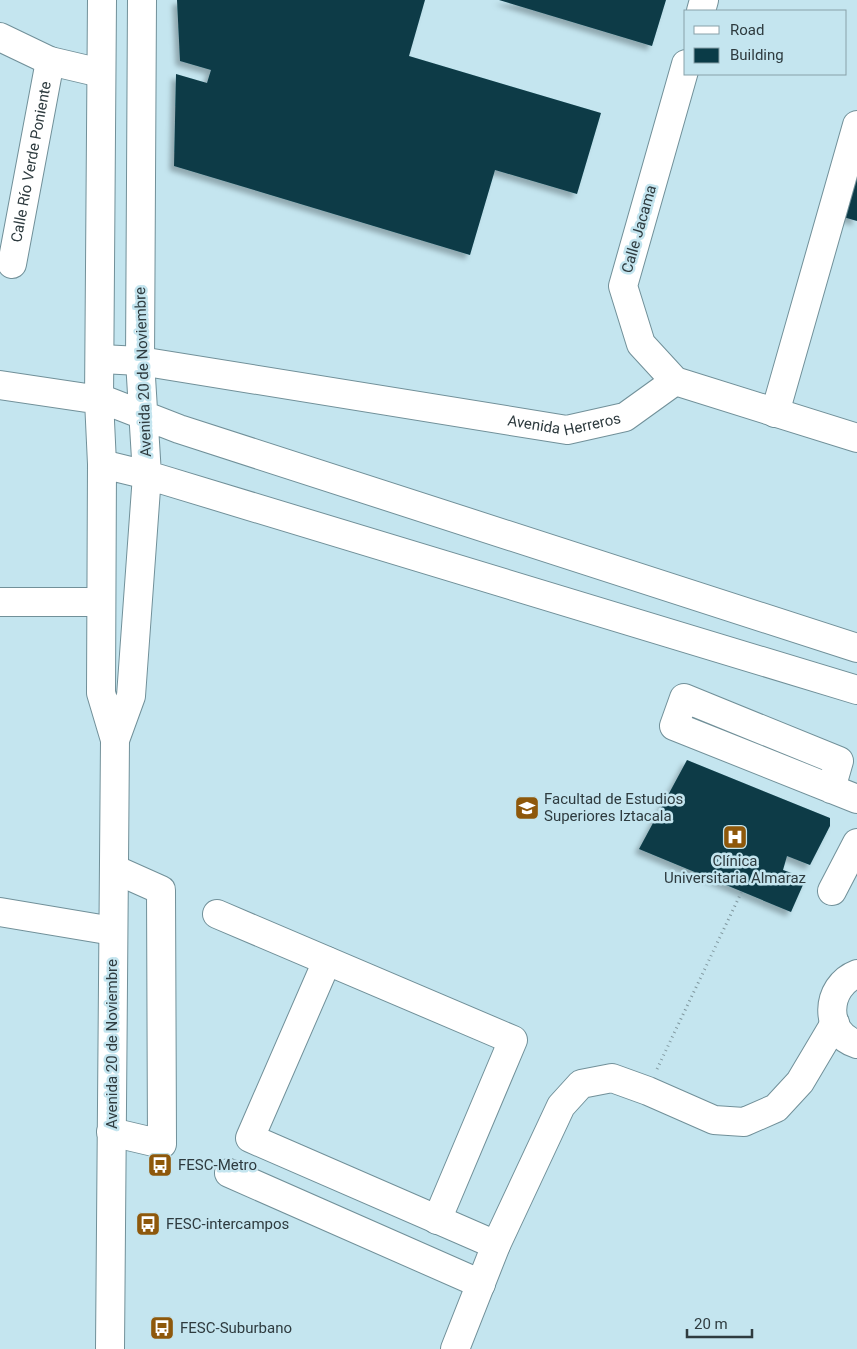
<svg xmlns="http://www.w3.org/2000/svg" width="857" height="1349" font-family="Roboto,sans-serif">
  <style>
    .building { fill: #0a3b47; filter: url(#shadow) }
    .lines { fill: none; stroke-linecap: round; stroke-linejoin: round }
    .minor-casing { stroke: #719099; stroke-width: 30 }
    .major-casing { stroke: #719099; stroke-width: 30 }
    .path { stroke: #80989f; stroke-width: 3; stroke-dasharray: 1 4; stroke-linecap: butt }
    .minor { stroke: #fff; stroke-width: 28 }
    .major { stroke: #fff; stroke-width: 28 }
    .labels { text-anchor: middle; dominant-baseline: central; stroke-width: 5; stroke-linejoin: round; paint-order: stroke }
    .street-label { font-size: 15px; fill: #2e3b3f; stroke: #c4e5ef }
    .poi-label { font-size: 15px; fill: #2e3b3f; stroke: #c4e5ef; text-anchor: start }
  </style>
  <defs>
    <filter id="shadow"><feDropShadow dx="-4.5" dy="4.5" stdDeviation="2.5" flood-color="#0004"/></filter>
  </defs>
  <rect width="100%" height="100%" fill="#c4e5ef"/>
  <!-- building -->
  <path class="building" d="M177,0h248l-16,56 192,57 -24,81 -82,-24 -25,85 -296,-89 2,-92 31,9 4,-13 -31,-9z
    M499,0h167l-14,46z
    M857,148v73l-24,-7z
    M687,760l143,58v8l-20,39 -23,-9 -4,14 23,8 -15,34 -152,-63z"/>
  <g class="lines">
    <defs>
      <g id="minor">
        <path d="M701,11l3,-11"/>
        <path d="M0,37l50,24 51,12"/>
        <path d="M686,64l-63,222 18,58 34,37 182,57"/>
        <path id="s1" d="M12,264l38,-203"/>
        <path id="s2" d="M101,359l39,2 427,69 58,-13 50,-36"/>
        <path d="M775,413l82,-288"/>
        <path d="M0,602h100"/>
        <path d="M831,789l8,-28 -155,-63 -10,28 183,73"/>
        <path d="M832,891l25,-48"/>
        <path d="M0,912l113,19"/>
        <path d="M217,914l296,126 -76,180"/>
        <path d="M327,961l-77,177 246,107"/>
        <path d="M857,974c-32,12 -34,60 0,70"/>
        <path d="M111,1132l51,12 -1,-254 -47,-21"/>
        <path d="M229,1173l252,111"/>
        <path d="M455,1349l41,-104 65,-139 20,-22 31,-6 36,13 66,29 30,2 32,-14 24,-26 35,-59"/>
      </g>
      <path id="major" d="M102,0l-3,400 3,64 -1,229 14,47 -5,609
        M0,385l107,16 72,28 678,219
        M102,464l45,11 710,215
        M115,740l16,-44 16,-221 -7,-114 2,-361"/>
    </defs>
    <!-- minor casing -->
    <use href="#minor" class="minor-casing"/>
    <!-- major casing -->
    <use href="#major" class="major-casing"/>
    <!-- path -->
    <path class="path" d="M657,1069l85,-178"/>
    <!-- minor -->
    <use href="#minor" class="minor"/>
    <!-- major -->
    <use href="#major" class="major"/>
  </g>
  <!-- icons -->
  <defs>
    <symbol id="university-square" viewBox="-11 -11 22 22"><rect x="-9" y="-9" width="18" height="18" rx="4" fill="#8e580b" stroke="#c4e5ef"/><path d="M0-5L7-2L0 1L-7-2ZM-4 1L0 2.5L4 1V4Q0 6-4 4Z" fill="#fff"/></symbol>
    <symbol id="hospital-square" viewBox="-11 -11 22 22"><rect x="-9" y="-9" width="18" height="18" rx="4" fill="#8e580b" stroke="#c4e5ef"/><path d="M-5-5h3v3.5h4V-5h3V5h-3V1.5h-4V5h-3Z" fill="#fff"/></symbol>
    <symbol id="bus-square" viewBox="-11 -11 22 22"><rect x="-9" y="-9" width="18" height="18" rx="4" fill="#8e580b" stroke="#c4e5ef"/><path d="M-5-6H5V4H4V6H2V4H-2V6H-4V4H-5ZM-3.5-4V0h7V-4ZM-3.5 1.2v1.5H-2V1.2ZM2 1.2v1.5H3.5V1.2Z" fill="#fff"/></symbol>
  </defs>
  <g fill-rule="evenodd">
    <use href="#university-square" x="513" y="794" width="28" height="28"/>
    <use href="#hospital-square" x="721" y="823" width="28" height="28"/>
    <use href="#bus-square" x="146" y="1151" width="28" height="28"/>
    <use href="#bus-square" x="134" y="1210" width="28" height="28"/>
    <use href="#bus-square" x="148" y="1314" width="28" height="28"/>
  </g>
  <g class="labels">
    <!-- street labels -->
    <g class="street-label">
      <text stroke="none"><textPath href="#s1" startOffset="104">Calle Río Verde Poniente</textPath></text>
      <text transform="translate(639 229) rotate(-74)">Calle Jacama</text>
      <text transform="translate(143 372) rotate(-92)">Avenida 20 de Noviembre</text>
      <text stroke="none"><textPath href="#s2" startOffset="469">Avenida Herreros</textPath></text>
      <text transform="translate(112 1044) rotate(-90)">Avenida 20 de Noviembre</text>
    </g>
    <!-- poi labels -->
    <g class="poi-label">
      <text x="544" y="799">Facultad de Estudios<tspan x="544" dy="17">Superiores Iztacala</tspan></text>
      <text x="735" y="861" text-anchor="middle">Clínica<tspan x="735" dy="17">Universitaria Almaraz</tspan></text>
      <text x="178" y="1165">FESC-Metro</text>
      <text x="166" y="1224">FESC-intercampos</text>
      <text x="180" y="1328">FESC-Suburbano</text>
    </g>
  </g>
  <!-- legend -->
  <rect x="684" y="10" width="162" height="65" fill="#c4e5ef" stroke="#88a1a9"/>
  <rect x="694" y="26" width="25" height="8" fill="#ffffff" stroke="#88a1a9"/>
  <text x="730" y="35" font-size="15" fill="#2e3b3f">Road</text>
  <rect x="694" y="48" width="25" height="15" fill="#0a3b47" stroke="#88a1a9"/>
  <text x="730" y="60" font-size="15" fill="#2e3b3f">Building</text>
  <!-- scale -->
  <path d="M687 1329v8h65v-8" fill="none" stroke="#2e3b3f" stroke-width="2.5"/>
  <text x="694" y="1329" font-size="15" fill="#2e3b3f" stroke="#c4e5ef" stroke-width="4" paint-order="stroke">20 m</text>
</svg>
